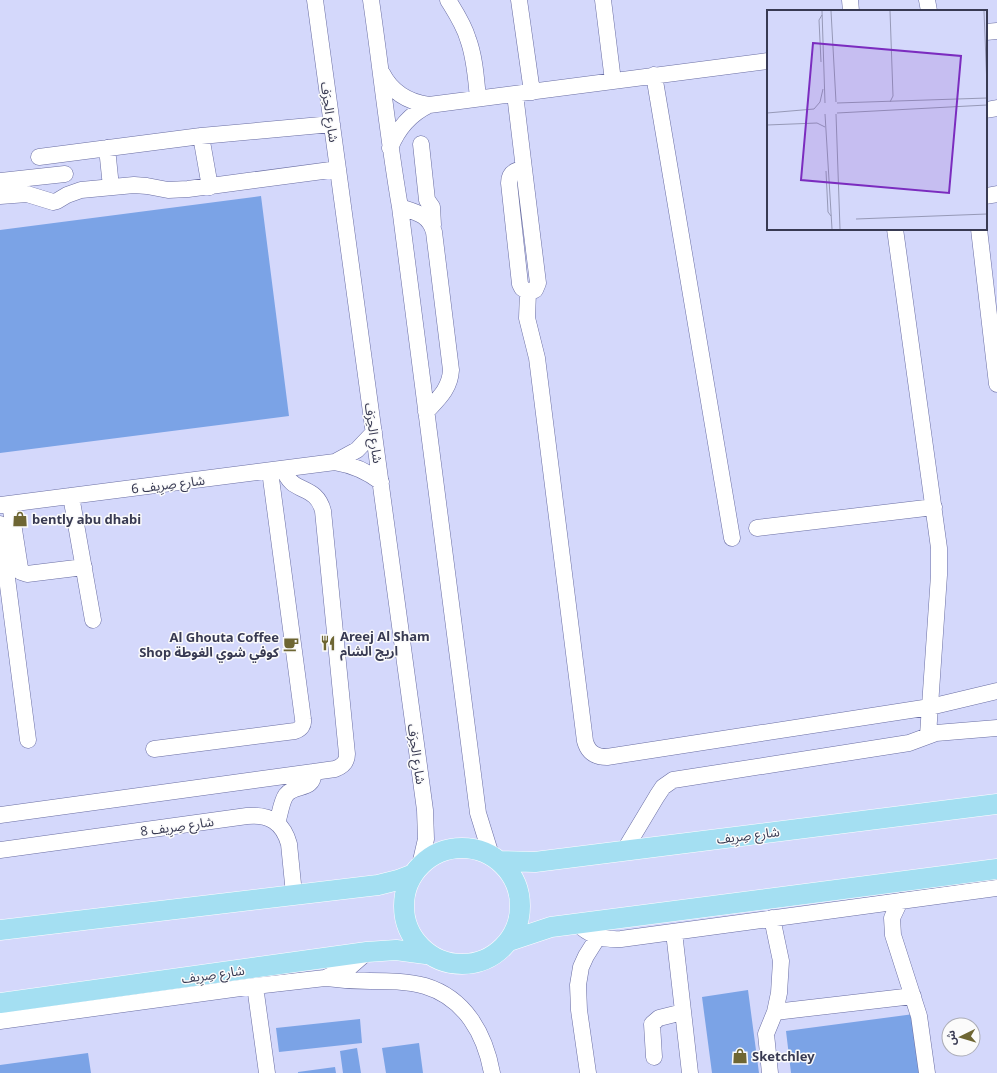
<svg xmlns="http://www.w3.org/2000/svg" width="997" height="1073" font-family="'Noto Sans','Noto Sans Arabic',sans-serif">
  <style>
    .building { fill: #7ba3e6 }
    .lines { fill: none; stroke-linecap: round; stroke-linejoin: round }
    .minor-casing { stroke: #6a6ea3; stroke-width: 17 }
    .major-casing { stroke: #fff; stroke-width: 21 }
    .minor { stroke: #fff; stroke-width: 16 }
    .major { stroke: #a4dff2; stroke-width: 20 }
    .labels { text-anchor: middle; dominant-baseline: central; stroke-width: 3; stroke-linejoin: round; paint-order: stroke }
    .street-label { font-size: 13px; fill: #383a52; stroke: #fbfbfb }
    .poi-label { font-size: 13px; font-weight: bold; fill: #383a52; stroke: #fbfbfb; text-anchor: start }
    .inset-road { fill: none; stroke: #9699b7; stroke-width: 1 }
    .view { fill: #7b2cbf; fill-opacity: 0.15; stroke: #7b2cbf; stroke-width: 2 }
    .inset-edge { fill: none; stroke: #383a52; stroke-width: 2 }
  </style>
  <rect width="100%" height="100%" fill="#d4d8fb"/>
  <!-- building -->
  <path class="building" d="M261,196l28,220 -289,37v-223z
    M748,990l11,83h-47l-10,-76z
    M914,1014l7,59h-130l-5,-42z
    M360,1019l2,24 -83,9 -3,-24z
    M419,1043l4,30h-37l-4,-25z
    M357,1048l4,25h-18l-3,-22z
    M88,1053l3,20h-91v-8z
    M335,1067l1,6h-38v-1z"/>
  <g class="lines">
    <defs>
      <path id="minor" d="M315,0l110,810 1,29 -6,26
        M371,0c10,69 17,138 29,207l78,606 13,42
        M448,0c8,13 16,25 20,39 7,19 8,40 10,59
        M519,0l13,92
        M603,0l10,81
        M850,0l1,11
        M927,0l2,11
        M986,32l11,-1
        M382,73c10,20 26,29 47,32l339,-44
        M654,75l78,463
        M515,94l9,75
        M986,110l11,-2
        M201,136l9,51
        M421,144l6,56 5,7 1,18
        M107,148l4,39
        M390,148c8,-20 20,-34 39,-43
        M39,157l162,-21 131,-12
        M524,169l14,114 -3,7 -7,2 -6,-4 -2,-4 -11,-101c0,-10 6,-13 15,-14z
        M0,181l65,-7
        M0,196l27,-2 26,8 4,-1 10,-6 14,-5 53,-5 13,1 21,4 20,-1 150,-20
        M986,196l11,-2
        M400,207c15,5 29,7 34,25l17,138c-1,19 -13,29 -25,42
        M895,229l44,319v27l-11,160
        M979,229l18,155
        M528,292l-1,26 10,40 48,383c3,11 10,16 22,16l323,-50 67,-16
        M335,462c18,3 32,9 46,20
        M71,496l22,124
        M10,504l10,64 1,4 6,2 57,-7
        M0,505l335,-43 22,-12 17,-18
        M0,524l28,216
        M757,528l177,-21
        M154,749l141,-18c6,-2 9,-6 8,-12l-33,-248
        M0,815l335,-46c8,-3 12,-7 12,-15l-24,-243c-7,-28 -32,-16 -39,-42
        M277,823c3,-8 4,-21 9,-28 8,-11 29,-4 27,-23
        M0,850l247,-34c22,-2 36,6 42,28l5,50
        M624,851l33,-55 6,-9 10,-7 236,-37 27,-10 61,-5
        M900,901l-8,17 1,17 26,81 8,57
        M578,924c12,12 26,16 43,15l376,-51
        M674,932l16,141
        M327,978c14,2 28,3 43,3 18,0 37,0 55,5 40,12 60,48 67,87
        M255,986l12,87
        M775,1012l138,-16
        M0,1021l255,-35 70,-8 26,-12 16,-14
        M654,1057l-2,-33 7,-6 24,-6
        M588,1073l-9,-63 -1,-25 3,-18 5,-11 12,-19
        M770,1073l-4,-39 9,-22 4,-19 2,-32 -9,-43"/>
      <path id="major" d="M404 906a58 58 0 1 1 116 0a58 58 0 1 1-116 0Z
        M500,861l35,1 462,-58
        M0,930l378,-45 20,-5 13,-5
        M509,941l42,-14 446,-58
        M0,1003l367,-51 29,-2 30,4"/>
    </defs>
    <!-- minor casing -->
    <use href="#minor" class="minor-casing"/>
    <!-- major casing -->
    <use href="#major" class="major-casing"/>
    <!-- minor -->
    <use href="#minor" class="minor"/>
    <!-- major -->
    <use href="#major" class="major"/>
  </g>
  <!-- icons -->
  <defs>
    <symbol id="shop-bare" viewBox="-9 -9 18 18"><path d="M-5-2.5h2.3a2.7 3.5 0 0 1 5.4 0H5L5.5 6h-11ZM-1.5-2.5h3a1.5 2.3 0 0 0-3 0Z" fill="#6e6633" stroke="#fbfbfb" stroke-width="2.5" paint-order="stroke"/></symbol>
    <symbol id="restaurant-bare" viewBox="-9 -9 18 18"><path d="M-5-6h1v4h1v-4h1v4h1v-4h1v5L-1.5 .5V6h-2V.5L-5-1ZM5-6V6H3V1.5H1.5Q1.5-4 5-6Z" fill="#6e6633" stroke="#fbfbfb" stroke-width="2.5" paint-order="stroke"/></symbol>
    <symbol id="cafe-bare" viewBox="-9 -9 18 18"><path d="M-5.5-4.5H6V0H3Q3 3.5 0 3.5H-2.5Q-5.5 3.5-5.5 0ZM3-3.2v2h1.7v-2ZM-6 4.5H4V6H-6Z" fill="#6e6633" stroke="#fbfbfb" stroke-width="2.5" paint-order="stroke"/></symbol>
  </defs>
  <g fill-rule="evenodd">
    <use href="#shop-bare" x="9" y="508" width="22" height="22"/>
    <use href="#restaurant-bare" x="317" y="632" width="22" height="22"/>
    <use href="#cafe-bare" x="280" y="633" width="22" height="22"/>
    <use href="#shop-bare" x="729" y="1045" width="22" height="22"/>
  </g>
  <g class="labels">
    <!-- street labels -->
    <g class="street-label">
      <text transform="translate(330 112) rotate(82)">شارع الحِرَف</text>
      <text transform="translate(374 433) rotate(82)">شارع الحِرَف</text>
      <text transform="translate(168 484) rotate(-7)">شارع صِرِيف 6</text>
      <text transform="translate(417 754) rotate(82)">شارع الحِرَف</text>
      <text transform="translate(177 826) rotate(-8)">شارع صِرِيف 8</text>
      <text transform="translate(748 835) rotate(-7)">شارع صِرِيف</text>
      <text transform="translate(213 974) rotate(-8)">شارع صِرِيف</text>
    </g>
    <!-- poi labels -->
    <g class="poi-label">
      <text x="32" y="519">bently abu dhabi</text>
      <text x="340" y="636">Areej Al Sham<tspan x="340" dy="15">اريج الشام</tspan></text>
      <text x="279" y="637" text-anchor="end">Al Ghouta Coffee<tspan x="279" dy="15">Shop كوفي شوي الغوطة</tspan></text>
      <text x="752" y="1056">Sketchley</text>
    </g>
  </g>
  <!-- overview -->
  <g transform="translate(767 10)">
    <rect width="220" height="220" fill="#d4d8fb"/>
    <path class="inset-road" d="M55,1l3,92M64,1l5,91M123,1l3,85 -3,6M217,1l3,76M54,52l-2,-42 3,-5M70,93l150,-5M0,103l47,-4 6,-7 3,-13M70,103l150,-8M58,104l7,115M69,104l4,115M0,115l50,-2 8,4M59,161l2,41 3,4M89,209l131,-5"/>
    <path class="view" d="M46,33l148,13 -12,137 -148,-13z"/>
    <rect width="220" height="220" class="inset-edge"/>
  </g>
  <!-- north arrow -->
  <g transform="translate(961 1037) rotate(265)"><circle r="19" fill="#fbfbfb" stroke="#adaeb7"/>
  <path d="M0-3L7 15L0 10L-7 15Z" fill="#6e6633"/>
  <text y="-6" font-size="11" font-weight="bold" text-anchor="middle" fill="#383a52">ش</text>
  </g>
</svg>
